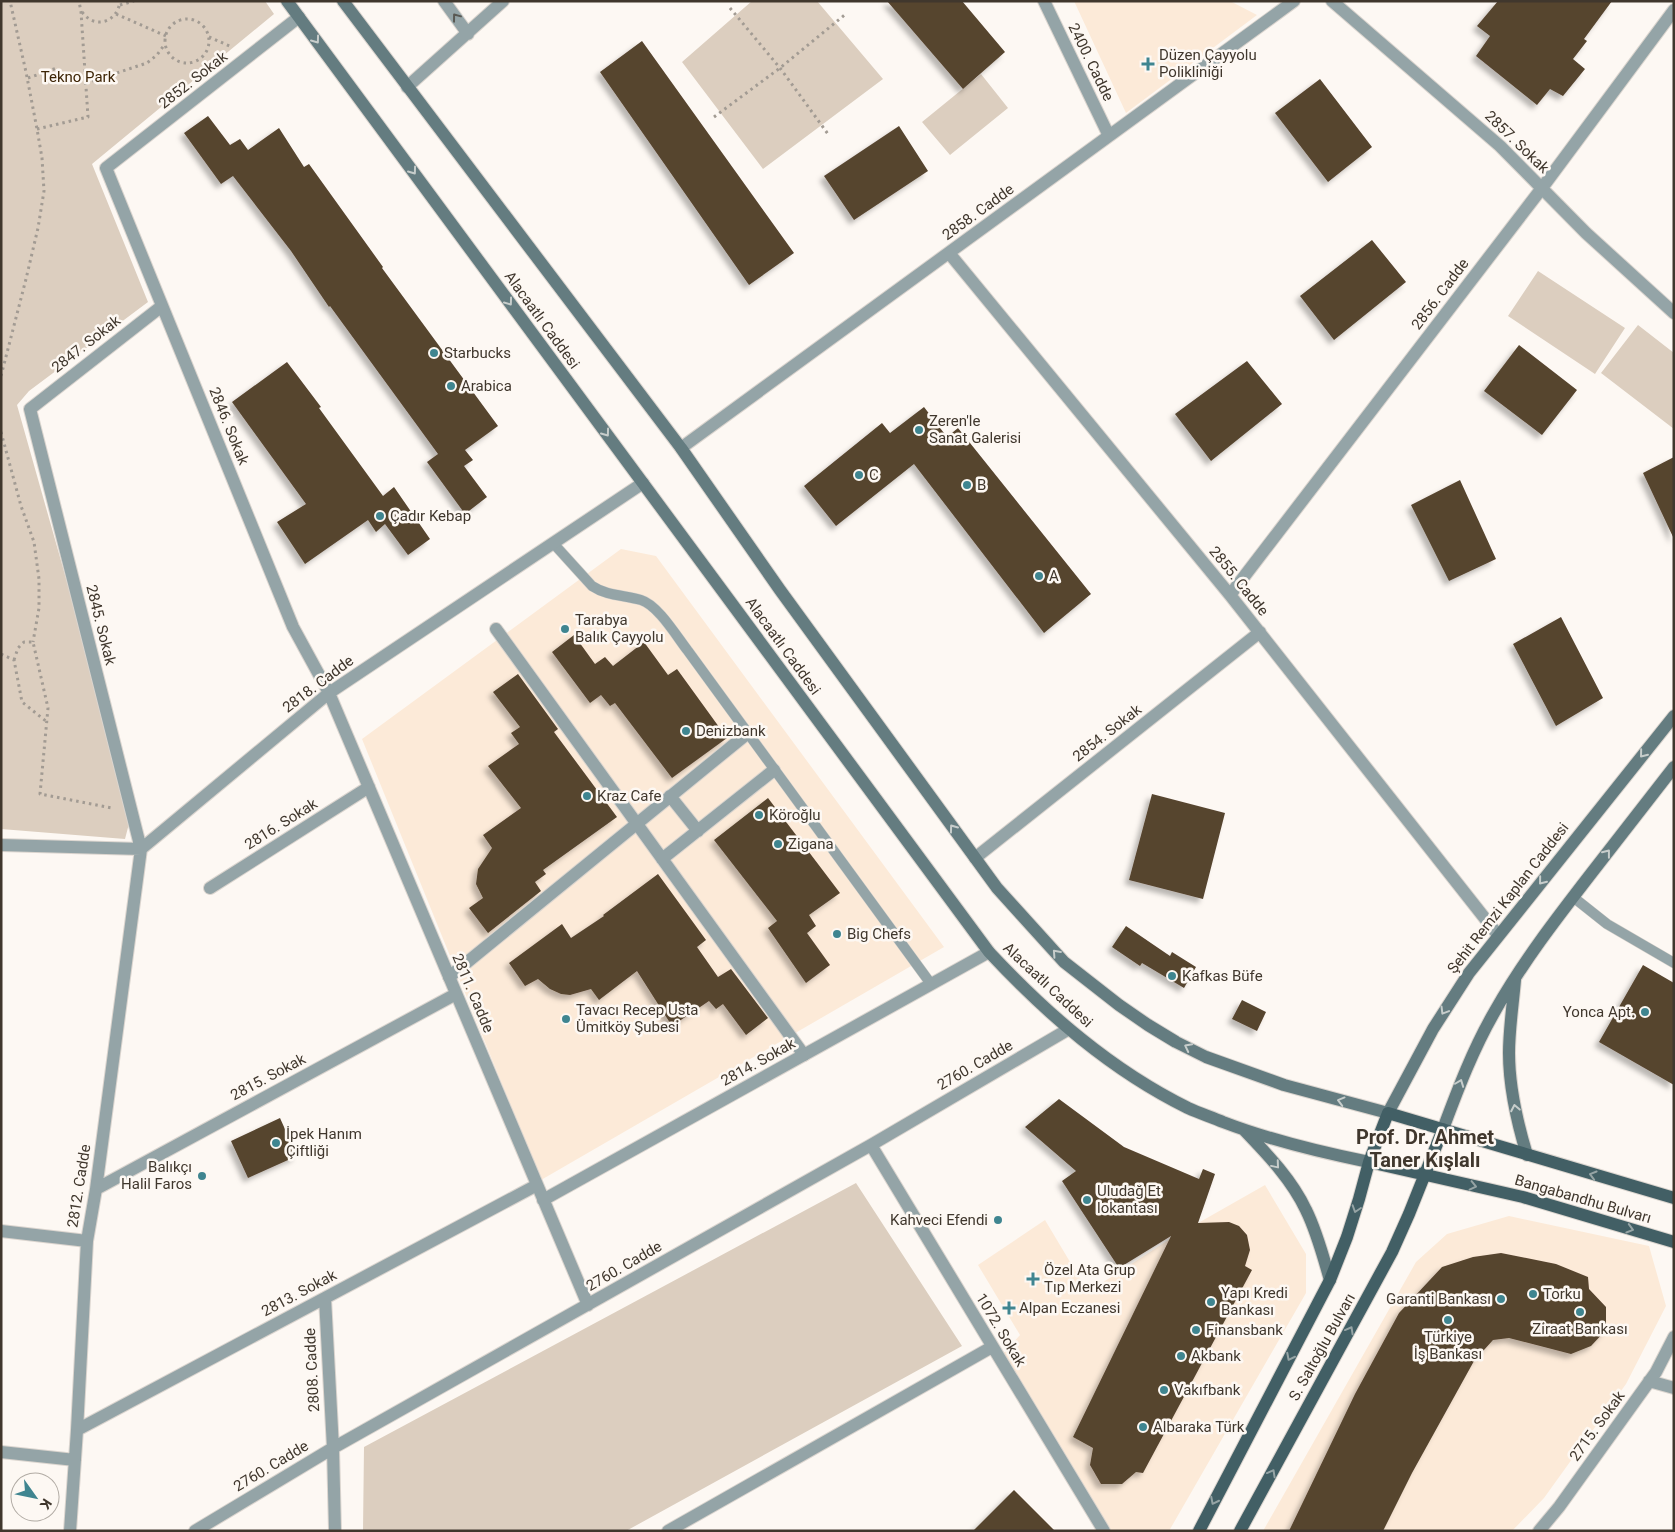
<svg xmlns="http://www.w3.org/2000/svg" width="1675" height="1532" font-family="Roboto,sans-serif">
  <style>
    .built { fill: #fcead8 }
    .green { fill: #dccebf }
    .building { fill: #57442f; filter: url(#shadow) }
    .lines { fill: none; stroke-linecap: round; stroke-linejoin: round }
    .service-casing { stroke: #dbd5cf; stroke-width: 11 }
    .pedestrian-casing { stroke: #dbd5cf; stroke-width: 14 }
    .minor-casing { stroke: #dbd5cf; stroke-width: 14 }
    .secondary-casing { stroke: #dbd5cf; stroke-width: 14 }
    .primary-casing { stroke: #dbd5cf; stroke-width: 14 }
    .path { stroke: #a29b93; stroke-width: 3; stroke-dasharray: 2.5 4; stroke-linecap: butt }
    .service { stroke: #94a4a7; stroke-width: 10 }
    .pedestrian { stroke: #94a4a7; stroke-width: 12 }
    .minor { stroke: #94a4a7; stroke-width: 12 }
    .secondary { stroke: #647c80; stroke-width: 12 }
    .primary { stroke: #425f65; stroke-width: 12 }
    .oneway { stroke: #595852 }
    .oneway2 { stroke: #c7cdcb }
    .oneway3 { stroke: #96a4a5 }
    .poi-dot { fill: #3f8590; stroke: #fdf8f3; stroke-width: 2 }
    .labels { text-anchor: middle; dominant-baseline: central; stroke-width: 5; stroke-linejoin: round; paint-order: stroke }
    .poi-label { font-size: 15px; fill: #40372d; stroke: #fdf8f3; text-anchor: start }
    .street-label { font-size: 15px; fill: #40372d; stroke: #fdf8f3 }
    .park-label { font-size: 15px; fill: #3d2405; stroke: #fdf8f3 }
    .district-label { font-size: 20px; font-weight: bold; fill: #40372d; stroke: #fdf8f3 }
  </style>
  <defs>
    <filter id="shadow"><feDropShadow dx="-4.5" dy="4.5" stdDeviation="2.5" flood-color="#0004"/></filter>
  </defs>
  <rect width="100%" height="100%" fill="#fdf8f3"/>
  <!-- built -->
  <path class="built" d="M1074,1h156l27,14 -131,98z
    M621,549l35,7 288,391 -403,233 -179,-441z
    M1265,1185l41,69v39l-137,238h-60l-108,-175 19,-21 -42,-70 67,-45 43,72 82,-53z
    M1509,1216l140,30 17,60 -40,78 -82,114 -32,33h-249l153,-269 31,-28z"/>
  <!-- green -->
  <path class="green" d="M1,1h264l9,13 -182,150 56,138 -119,89 -12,14 115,407 -7,27 -124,-10z
    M752,1h65l66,78 -120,90 -81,-107z
    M981,74l27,34 -58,47 -28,-33z
    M1538,271l87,57 -30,46 -87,-58z
    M1638,325l36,28v76l-73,-56z
    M856,1183l106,163 -336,185h-263l1,-84z"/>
  <!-- building -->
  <path class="building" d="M887,1h75l43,51 -42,37z
    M1498,1h114l-28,38 3,2 -14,18 12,10 -22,27 -13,-7 -13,16 -61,-49 14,-20 -13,-10z
    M642,41l152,212 -45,32 -149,-213z
    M1320,79l52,68 -44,35 -53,-69z
    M208,116l22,29 10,-6 8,11 31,-22 25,39 5,-3 74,103 -1,1 116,158 -33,24 8,10 -9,6 23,31 -22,17 -38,-52 11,-8 -108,-148 -1,1 -38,-56 -58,-75 -12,8 -37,-51z
    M899,126l29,45 -74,49 -30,-44z
    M1372,240l34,42 -72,58 -34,-44z
    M1519,345l58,45 -35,45 -58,-44z
    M1247,361l35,43 -71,57 -36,-47z
    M287,362l34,45 -2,1 64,88 11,-9 36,52 -22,16 -23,-31 -9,8 -8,-12 -63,44 -28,-42 29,-18 -74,-102z
    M924,407l23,30 11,-9 133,166 -47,39 -130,-169 -78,62 -32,-40 78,-63 8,10z
    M1674,457v82l-31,-66z
    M1460,480l36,79 -47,22 -38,-76z
    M1561,617l42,81 -47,28 -43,-82z
    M574,635l21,29 10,-7 8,9 31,-24 24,33 9,-6 50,69 -55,40 -57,-75 -5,3 -9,-11 -11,8 -38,-51z
    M518,674l40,55 -4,3 63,85 -74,53 3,4 -11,8 6,9 -53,42 -19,-25 14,-10 -7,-14 2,-15 14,-21 -9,-13 38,-27 -33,-42 31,-22 -8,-11 9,-6 -27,-35z
    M1152,794l73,19 -22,86 -74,-19z
    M768,798l72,95 -31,22 7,11 -9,7 23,32 -24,18 -38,-55 9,-7 -63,-81z
    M658,874l48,66 -9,7 21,30 13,-8 37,49 -22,17 -23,-31 -7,5 -7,-8 -37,25 -35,-55 -38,29 -8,-11 -21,6 -9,-1 -11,-5 -12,-10 -13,7 -16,-23 53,-39 9,14 33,-22 -1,-1z
    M1126,926l44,30 2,-4 24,15 -12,21 -42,-25 -2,3 -28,-19z
    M1643,965l31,18v102l-75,-43z
    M1242,1000l24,12 -9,19 -25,-12z
    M1059,1099l65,48 75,32 4,-10 12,5 -17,49 31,-1 10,4 8,9 3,15 -5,16 7,4 -109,203 -7,-1 -14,12h-21l-11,-19 3,-17 -20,-11 98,-201 -52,32 -57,-87 14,-10 -51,-44z
    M280,1118l17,38 -49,22 -17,-37z
    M1501,1253l55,11 32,13 1,12 17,18v23l-15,16 -20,8 -62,-16 -16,2 -19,21 -62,112 -29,58h-94l66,-137 44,-81 43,-46 31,-10z
    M1014,1490l41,41h-82z"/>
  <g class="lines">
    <defs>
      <path id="service" d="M553,543l39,43c15,10 32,9 49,14 17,5 36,37 47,51l243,333
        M1573,897l34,27 67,39"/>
      <path id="pedestrian" d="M496,629l308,426
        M670,796l28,35
        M662,859l112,-89
        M449,977l299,-244"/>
      <path id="minor" d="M444,1l24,33
        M1044,1l65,135
        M1332,1l168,145 86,87 88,80
        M299,17l-193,151 187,459 36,66 259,612
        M407,87l96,-86
        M949,253l281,342 268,340
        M681,448l613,-447
        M1230,595l312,-407 132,-178
        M1,845l140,4 188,-156 314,-210
        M975,858l285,-226
        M210,888l159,-101
        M871,1145l233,386
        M96,1189l360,-195
        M543,1200l446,-248
        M1,1231l86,10
        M325,1298l8,150 2,83
        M1649,1381l25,7
        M77,1430l460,-245
        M1,1452l74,8
        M70,1531l7,-101 10,-189 9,-52 45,-340 -111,-440 132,-103
        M195,1531l138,-83 538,-303 198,-116
        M668,1531l324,-184
        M1539,1531l20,-24 97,-135 18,-35"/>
      <path id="secondary" d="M287,1l702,951c58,62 122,118 199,156 11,5 23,9 35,14 47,18 96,30 146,40
        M343,1l338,447 99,142 217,298 67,74 55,43 29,20 28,17 30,15 78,28 104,28 45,-84 36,-56 205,-257
        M1515,980c-2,24 -6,49 -6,73 0,35 8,69 18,102
        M1443,1129c15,-40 30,-80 52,-118 27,-48 61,-92 95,-136 28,-36 56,-72 84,-108
        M1245,1131c23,24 47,49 61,79 11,22 17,46 24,70"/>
      <path id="primary" d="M1369,1162l154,35 151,45
        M1199,1531l131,-251 17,-43 12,-38 10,-37 19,-49 286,85
        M1240,1531l152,-279 17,-38 34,-85"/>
    </defs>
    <!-- service casing -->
    <use href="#service" class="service-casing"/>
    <!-- pedestrian casing -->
    <use href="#pedestrian" class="pedestrian-casing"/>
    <!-- minor casing -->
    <use href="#minor" class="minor-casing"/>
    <!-- secondary casing -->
    <use href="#secondary" class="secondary-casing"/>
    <!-- primary casing -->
    <use href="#primary" class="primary-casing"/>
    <!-- path -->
    <path class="path" d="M120,5l14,-4
      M730,8l50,60 48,66
      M82,12c13,18 36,10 38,-11
      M116,14l50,22
      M165 41a22 22 0 1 1 44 0a22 22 0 1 1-44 0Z
      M209,37l23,10
      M28,78l29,-10
      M86,83l61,-20 10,-8 8,-11
      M714,117l66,-49 67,-55
      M37,129l51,-12 -7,-105 -2,-11
      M1,376l25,-97 12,-51 6,-37 -2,-33 -5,-29 -11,-57 -16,-71
      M1,432l20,74 13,36 5,37v29l-6,34
      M1,654l13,6 8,42 25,20
      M14,660l4,-12 6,-6h9l15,66 -8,86 72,14"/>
    <!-- service -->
    <use href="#service" class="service"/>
    <!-- pedestrian -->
    <use href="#pedestrian" class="pedestrian"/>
    <!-- minor -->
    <use href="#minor" class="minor"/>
    <!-- secondary -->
    <use href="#secondary" class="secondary"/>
    <!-- primary -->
    <use href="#primary" class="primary"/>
  </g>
  <!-- one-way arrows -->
  <defs><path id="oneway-chevron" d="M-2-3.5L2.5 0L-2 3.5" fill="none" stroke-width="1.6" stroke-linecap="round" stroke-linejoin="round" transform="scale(1.25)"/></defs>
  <use class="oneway" href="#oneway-chevron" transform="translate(456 17) rotate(-127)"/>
  <g class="oneway2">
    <use href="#oneway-chevron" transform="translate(316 40) rotate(54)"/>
    <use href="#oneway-chevron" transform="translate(413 171) rotate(54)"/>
    <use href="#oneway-chevron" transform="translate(509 302) rotate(54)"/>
    <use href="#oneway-chevron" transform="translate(606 433) rotate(54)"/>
    <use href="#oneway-chevron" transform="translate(1643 754) rotate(129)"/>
    <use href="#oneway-chevron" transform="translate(953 828) rotate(-126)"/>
    <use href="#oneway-chevron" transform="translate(1607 853) rotate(-52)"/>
    <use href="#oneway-chevron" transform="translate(1542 881) rotate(129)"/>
    <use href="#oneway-chevron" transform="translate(1056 953) rotate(-132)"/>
    <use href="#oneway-chevron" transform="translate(1444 1011) rotate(121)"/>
    <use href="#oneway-chevron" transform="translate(1188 1047) rotate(-153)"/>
    <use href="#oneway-chevron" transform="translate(1460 1083) rotate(-69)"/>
    <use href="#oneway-chevron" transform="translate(1341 1101) rotate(-165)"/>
    <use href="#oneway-chevron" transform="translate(1515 1108) rotate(-101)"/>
    <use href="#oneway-chevron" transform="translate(1276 1165) rotate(50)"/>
  </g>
  <g class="oneway3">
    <use href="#oneway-chevron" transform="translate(1593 1175) rotate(-164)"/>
    <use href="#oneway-chevron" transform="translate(1473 1186) rotate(13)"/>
    <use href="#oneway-chevron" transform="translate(1356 1209) rotate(108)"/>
    <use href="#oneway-chevron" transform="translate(1630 1229) rotate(16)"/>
    <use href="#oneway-chevron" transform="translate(1350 1330) rotate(-61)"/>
    <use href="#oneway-chevron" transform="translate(1290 1357) rotate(117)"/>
    <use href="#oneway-chevron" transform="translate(1272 1473) rotate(-61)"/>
    <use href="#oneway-chevron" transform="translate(1214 1501) rotate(117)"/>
  </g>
  <!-- markers -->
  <g class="poi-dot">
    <path d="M1145.5 56.5h5v5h5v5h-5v5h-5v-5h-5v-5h5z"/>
    <circle cx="434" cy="353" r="5"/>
    <circle cx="451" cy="386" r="5"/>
    <circle cx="919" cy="430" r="5"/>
    <circle cx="859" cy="475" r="5"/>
    <circle cx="967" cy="485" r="5"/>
    <circle cx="380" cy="516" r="5"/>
    <circle cx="1039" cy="576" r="5"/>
    <circle cx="565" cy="629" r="5"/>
    <circle cx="686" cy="731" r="5"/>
    <circle cx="587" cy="796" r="5"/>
    <circle cx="759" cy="815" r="5"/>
    <circle cx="778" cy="844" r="5"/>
    <circle cx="837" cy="934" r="5"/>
    <circle cx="1172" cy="976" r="5"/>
    <circle cx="1645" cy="1012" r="5"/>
    <circle cx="566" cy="1019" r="5"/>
    <circle cx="276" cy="1143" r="5"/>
    <circle cx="202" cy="1176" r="5"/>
    <circle cx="1087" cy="1200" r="5"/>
    <circle cx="998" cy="1220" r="5"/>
    <path d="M1030.5 1271.5h5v5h5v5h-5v5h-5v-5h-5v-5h5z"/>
    <circle cx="1533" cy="1294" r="5"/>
    <circle cx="1501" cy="1299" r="5"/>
    <circle cx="1211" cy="1302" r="5"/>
    <path d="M1006.5 1300.5h5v5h5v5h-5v5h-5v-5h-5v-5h5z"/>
    <circle cx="1580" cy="1312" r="5"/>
    <circle cx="1448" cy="1320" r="5"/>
    <circle cx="1196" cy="1330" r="5"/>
    <circle cx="1181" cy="1356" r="5"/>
    <circle cx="1164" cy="1390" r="5"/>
    <circle cx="1143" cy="1427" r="5"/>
  </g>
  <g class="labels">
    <!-- poi labels -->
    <g class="poi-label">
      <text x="1159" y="55">Düzen Çayyolu<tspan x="1159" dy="17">Polikliniği</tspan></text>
      <text x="444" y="353">Starbucks</text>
      <text x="461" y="386">Arabica</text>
      <text x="929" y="421">Zeren'le<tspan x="929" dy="17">Sanat Galerisi</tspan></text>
      <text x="869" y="475">C</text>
      <text x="977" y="485">B</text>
      <text x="390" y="516">Çadır Kebap</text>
      <text x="1049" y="576">A</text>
      <text x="575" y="620">Tarabya<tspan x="575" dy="17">Balık Çayyolu</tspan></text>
      <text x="696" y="731">Denizbank</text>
      <text x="597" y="796">Kraz Cafe</text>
      <text x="769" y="815">Köroğlu</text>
      <text x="788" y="844">Zigana</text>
      <text x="847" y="934">Big Chefs</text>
      <text x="1182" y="976">Kafkas Büfe</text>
      <text x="576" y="1010">Tavacı Recep Usta<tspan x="576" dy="17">Ümitköy Şubesi</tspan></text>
      <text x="1635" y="1012" text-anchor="end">Yonca Apt.</text>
      <text x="286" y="1134">İpek Hanım<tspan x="286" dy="17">Çiftliği</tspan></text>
      <text x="192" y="1167" text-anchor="end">Balıkçı<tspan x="192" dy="17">Halil Faros</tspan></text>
      <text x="1097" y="1191">Uludağ Et<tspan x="1097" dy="17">lokantası</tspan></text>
      <text x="988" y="1220" text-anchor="end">Kahveci Efendi</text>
      <text x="1044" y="1270">Özel Ata Grup<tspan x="1044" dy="17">Tıp Merkezi</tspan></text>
      <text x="1221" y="1293">Yapı Kredi<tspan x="1221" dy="17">Bankası</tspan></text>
      <text x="1543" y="1294">Torku</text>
      <text x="1491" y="1299" text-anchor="end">Garanti Bankası</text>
      <text x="1019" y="1308">Alpan Eczanesi</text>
      <text x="1580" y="1329" text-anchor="middle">Ziraat Bankası</text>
      <text x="1206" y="1330">Finansbank</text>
      <text x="1448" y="1337" text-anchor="middle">Türkiye<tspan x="1448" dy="17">İş Bankası</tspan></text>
      <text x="1191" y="1356">Akbank</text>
      <text x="1174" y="1390">Vakıfbank</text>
      <text x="1153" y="1427">Albaraka Türk</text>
    </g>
    <!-- street labels -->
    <g class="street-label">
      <text transform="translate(1091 62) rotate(64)">2400. Cadde</text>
      <text transform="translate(193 80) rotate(-38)">2852. Sokak</text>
      <text transform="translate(1517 142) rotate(44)">2857. Sokak</text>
      <text transform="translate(978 212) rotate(-36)">2858. Cadde</text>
      <text transform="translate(1440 294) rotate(-53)">2856. Cadde</text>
      <text transform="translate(542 320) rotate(54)">Alacaatlı Caddesi</text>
      <text transform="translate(86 344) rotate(-38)">2847. Sokak</text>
      <text transform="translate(229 426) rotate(68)">2846. Sokak</text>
      <text transform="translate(1239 581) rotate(51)">2855. Cadde</text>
      <text transform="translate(101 625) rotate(76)">2845. Sokak</text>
      <text transform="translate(783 646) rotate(54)">Alacaatlı Caddesi</text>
      <text transform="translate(318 684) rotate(-37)">2818. Cadde</text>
      <text transform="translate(1107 733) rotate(-38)">2854. Sokak</text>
      <text transform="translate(281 824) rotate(-32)">2816. Sokak</text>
      <text transform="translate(1508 898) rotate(-52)">Şehit Remzi Kaplan Caddesi</text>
      <text transform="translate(1048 985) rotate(43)">Alacaatlı Caddesi</text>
      <text transform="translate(473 993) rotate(67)">2811. Cadde</text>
      <text transform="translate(758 1062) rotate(-29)">2814. Sokak</text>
      <text transform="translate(975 1065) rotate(-30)">2760. Cadde</text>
      <text transform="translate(268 1077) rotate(-28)">2815. Sokak</text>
      <text transform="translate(79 1186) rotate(-81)">2812. Cadde</text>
      <text transform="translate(1583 1199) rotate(16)">Bangabandhu Bulvarı</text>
      <text transform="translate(624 1266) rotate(-30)">2760. Cadde</text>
      <text transform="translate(299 1293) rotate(-28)">2813. Sokak</text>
      <text transform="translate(1001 1330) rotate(59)">1072. Sokak</text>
      <text transform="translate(1322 1347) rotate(-61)">S. Saltoğlu Bulvarı</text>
      <text transform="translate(312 1370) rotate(-93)">2808. Cadde</text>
      <text transform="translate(1597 1426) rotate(-54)">2715. Sokak</text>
      <text transform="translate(271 1466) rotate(-31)">2760. Cadde</text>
    </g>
    <!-- park labels -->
    <g class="park-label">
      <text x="78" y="77">Tekno Park</text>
    </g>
    <!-- district labels -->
    <g class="district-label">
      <text x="1425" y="1137">Prof. Dr. Ahmet<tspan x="1425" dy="23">Taner Kışlalı</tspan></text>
    </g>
  </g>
  <!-- border -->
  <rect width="1675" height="1532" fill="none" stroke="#40372d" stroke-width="5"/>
  <!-- north arrow -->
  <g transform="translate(35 1497) rotate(123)"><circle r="24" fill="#fdf8f3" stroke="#b1aba4"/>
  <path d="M0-4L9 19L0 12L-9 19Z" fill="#3f8590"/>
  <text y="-8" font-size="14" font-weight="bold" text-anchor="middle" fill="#40372d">K</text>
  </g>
</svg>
